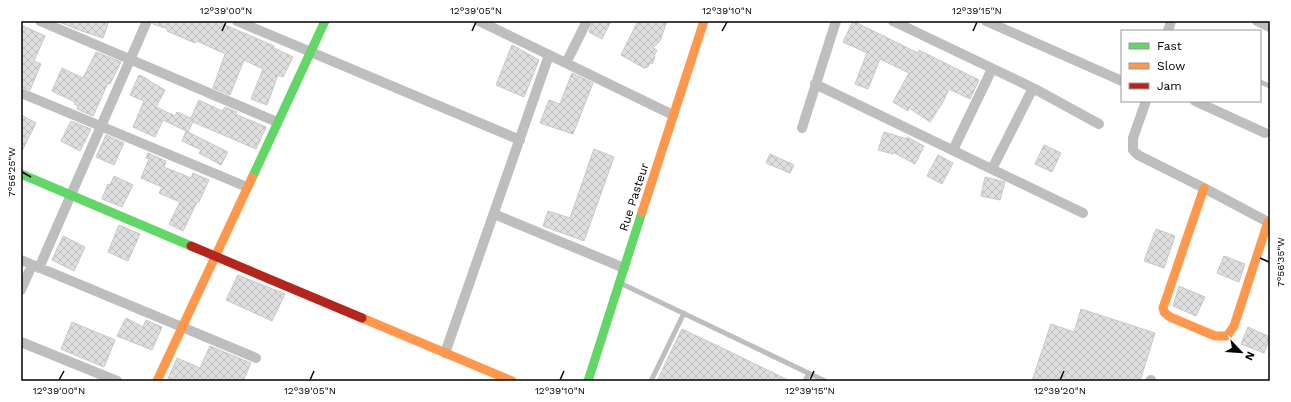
<svg xmlns="http://www.w3.org/2000/svg" width="1291" height="402" font-family="'Work Sans',sans-serif">
  <style>
    .building { fill: url(#building-cross-hatch); stroke: #c7c7c7 }
    .lines { fill: none; stroke-linecap: round; stroke-linejoin: round }
    .lane { stroke: #bebebe; stroke-width: 5 }
    .street { stroke: #bebebe; stroke-width: 10 }
    .fast { stroke: #63d668; stroke-width: 9 }
    .slow { stroke: #ff974d; stroke-width: 9 }
    .jam { stroke: #b3261e; stroke-width: 9 }
    .ticks { fill: none; stroke: #000; stroke-width: 1.5 }
    .labels { text-anchor: middle; dominant-baseline: central; stroke-width: 4; stroke-linejoin: round; paint-order: stroke }
    .street-label { font-size: 12px; fill: #000; stroke: #fff }
    .neatline { fill: none; stroke: #000; stroke-width: 1.5 }
    .ticks-label { font-size: 10px; text-anchor: middle; fill: #000 }
  </style>
  <defs>
    <pattern id="building-cross-hatch" width="8" height="8" patternUnits="userSpaceOnUse"><rect width="8" height="8" fill="#dfdfdf"/><path d="M0 0l8 8M0 8l8-8" fill="none" stroke="#bebebe"/></pattern>
  </defs>
  <rect width="100%" height="100%" fill="#fff"/>
  <!-- building -->
  <path class="building" d="M57,21h52l-6,17 -27,-9z
    M153,21h63l58,25v2l19,9 -10,20 -5,-2 -11,30 -16,-6 12,-30 -19,-9 -14,35 -17,-7 12,-34 -28,-13 -2,2 -28,-12 1,-2 -15,-5z
    M593,21h18l-9,18 -13,-7z
    M638,21h29l-7,20 -7,7 4,2 -3,6 1,1 -3,7 -2,-1 -2,4 -4,1 -23,-13z
    M853,21l65,32 1,-3 60,30 -9,19 -21,-10 -6,13 -13,20 -21,-14 -1,3 -15,-9 16,-29 -29,-14 -12,30 -13,-5 12,-31 -24,-11z
    M23,26l22,10 -11,25 7,3 -11,26 -9,-3v-56z
    M512,45l27,15 -15,37 -28,-12z
    M96,52l25,10 -11,22 -2,-1 -15,33 -16,-7 1,-3 -4,-2 1,-2 -23,-11 10,-23 21,10z
    M572,73l21,10 -20,51 -33,-11 9,-23 11,4z
    M139,75l9,4v1l17,10 -9,17 19,9 2,-4 14,6 8,-18 23,11 3,-4 12,5 -2,2 31,13 -10,22 -63,-27 -5,10 40,20 -7,13 -22,-12 2,-3 -19,-9 4,-10 -23,-11 -8,17 -22,-10 11,-26 -14,-6z
    M21,115l15,8 -15,30z
    M71,121l20,8 -11,22 -19,-10z
    M884,132l23,7v-2l17,9 -9,18 -22,-12v2l-15,-4z
    M106,135l18,8 -10,22 -18,-8z
    M1044,145l17,8 -9,19 -17,-8z
    M594,149l20,8 -30,84 -41,-15 5,-15 22,7z
    M148,153l18,8 -2,6 27,11 2,-5 16,7 -10,22h-2l-14,29 -14,-7 11,-22 -21,-9 3,-6 -21,-9 8,-19 -3,-1z
    M770,154l24,11 -4,8 -24,-10z
    M938,155l15,8 -11,21 -15,-8z
    M114,176l19,9 -11,22 -20,-8 6,-15 2,1z
    M985,177l20,5 -5,18 -19,-4z
    M119,225l21,9 -12,27 -20,-9z
    M1156,229l19,7 -11,32 -20,-7z
    M63,236l22,11 -11,24 -22,-11z
    M1224,256l21,8 -6,18 -22,-9z
    M238,275l47,19 -13,27 -46,-21z
    M1179,286l26,11 -9,19 -23,-10z
    M1081,309l74,24 -15,48h-108l19,-57 23,8z
    M126,318l17,9 3,-7 16,7 -10,23 -35,-14z
    M72,322l43,18 -11,27 -43,-18z
    M1248,327l22,10 -6,16 -23,-9z
    M682,329l38,18 70,34h-133z
    M210,346l41,17 -8,18h-76l10,-23 23,10z"/>
  <g class="lines">
    <!-- lane -->
    <path class="lane" d="M1260,82l10,4
      M620,283l205,98
      M651,381l33,-68
      M805,381l4,-8"/>
    <!-- street -->
    <path class="street" d="M40,21l237,101
      M237,21l283,119
      M479,21l194,94
      M893,21l140,67 66,36
      M986,21l136,60
      M1257,21l13,6
      M1168,31l3,-10
      M566,63l21,-42
      M815,84l268,129
      M21,93l226,94
      M1146,101l-13,37v12l5,5 66,33 66,35
      M1195,101l70,32
      M802,128l34,-107
      M953,150l39,-81
      M992,169l41,-81
      M494,214l130,54
      M21,260l235,98
      M39,268l108,-247
      M21,290l11,-25
      M21,342l96,39
      M445,353l104,-298
      M1150,381l1,-1"/>
    <!-- fast -->
    <path class="fast" d="M21,174l170,72
      M252,178l73,-157
      M588,381l54,-169"/>
    <!-- slow -->
    <path class="slow" d="M1204,188l-41,120 1,4 6,5 45,19h12l7,-10 34,-104
      M642,212l62,-191
      M362,318l150,63
      M157,381l95,-203"/>
    <!-- jam -->
    <path class="jam" d="M191,246l171,72"/>
  </g>
  <!-- ticks -->
  <path class="ticks" d="M222,31l4,-9M472,31l4,-9M722,31l5,-9M973,31l4,-9M22,172l9,5M1260,258l9,4M59,380l5,-9M310,380l4,-9M560,380l4,-9M810,380l4,-9M1060,380l4,-9"/>
  <g class="labels">
    <!-- street labels -->
    <g class="street-label">
      <text transform="translate(634 197) rotate(-72)">Rue Pasteur</text>
    </g>
  </g>
  <!-- border -->
  <rect width="1291" height="402" fill="none" stroke="#ffffff" stroke-width="44"/>
  <!-- legend -->
  <rect x="1121" y="30" width="140" height="72" fill="#ffffff" stroke="#999999"/>
  <rect x="1129" y="43" width="20" height="6" fill="#63d668" stroke="#999999"/>
  <text x="1157" y="50" font-size="12" fill="#000000">Fast</text>
  <rect x="1129" y="63" width="20" height="6" fill="#ff974d" stroke="#999999"/>
  <text x="1157" y="70" font-size="12" fill="#000000">Slow</text>
  <rect x="1129" y="83" width="20" height="6" fill="#b3261e" stroke="#999999"/>
  <text x="1157" y="90" font-size="12" fill="#000000">Jam</text>
  <!-- north arrow -->
  <g transform="translate(1241 352) rotate(115)" stroke="#ffffff" stroke-width="3" paint-order="stroke">
  <path d="M0-3L7 15L0 10L-7 15Z" fill="#000000"/>
  <text y="-6" font-size="11" font-weight="bold" text-anchor="middle" fill="#000000">N</text>
  </g>
  <rect x="22" y="22" width="1247" height="358" class="neatline"/>
  <g class="ticks-label">
    <text x="226" y="14">12°39'00"N</text>
    <text x="476" y="14">12°39'05"N</text>
    <text x="727" y="14">12°39'10"N</text>
    <text x="977" y="14">12°39'15"N</text>
    <text transform="translate(11 172) rotate(-90)" y="4">7°56'25"W</text>
    <text transform="translate(1280 262) rotate(-90)" y="4">7°56'35"W</text>
    <text x="59" y="394">12°39'00"N</text>
    <text x="310" y="394">12°39'05"N</text>
    <text x="560" y="394">12°39'10"N</text>
    <text x="810" y="394">12°39'15"N</text>
    <text x="1060" y="394">12°39'20"N</text>
  </g>
</svg>
